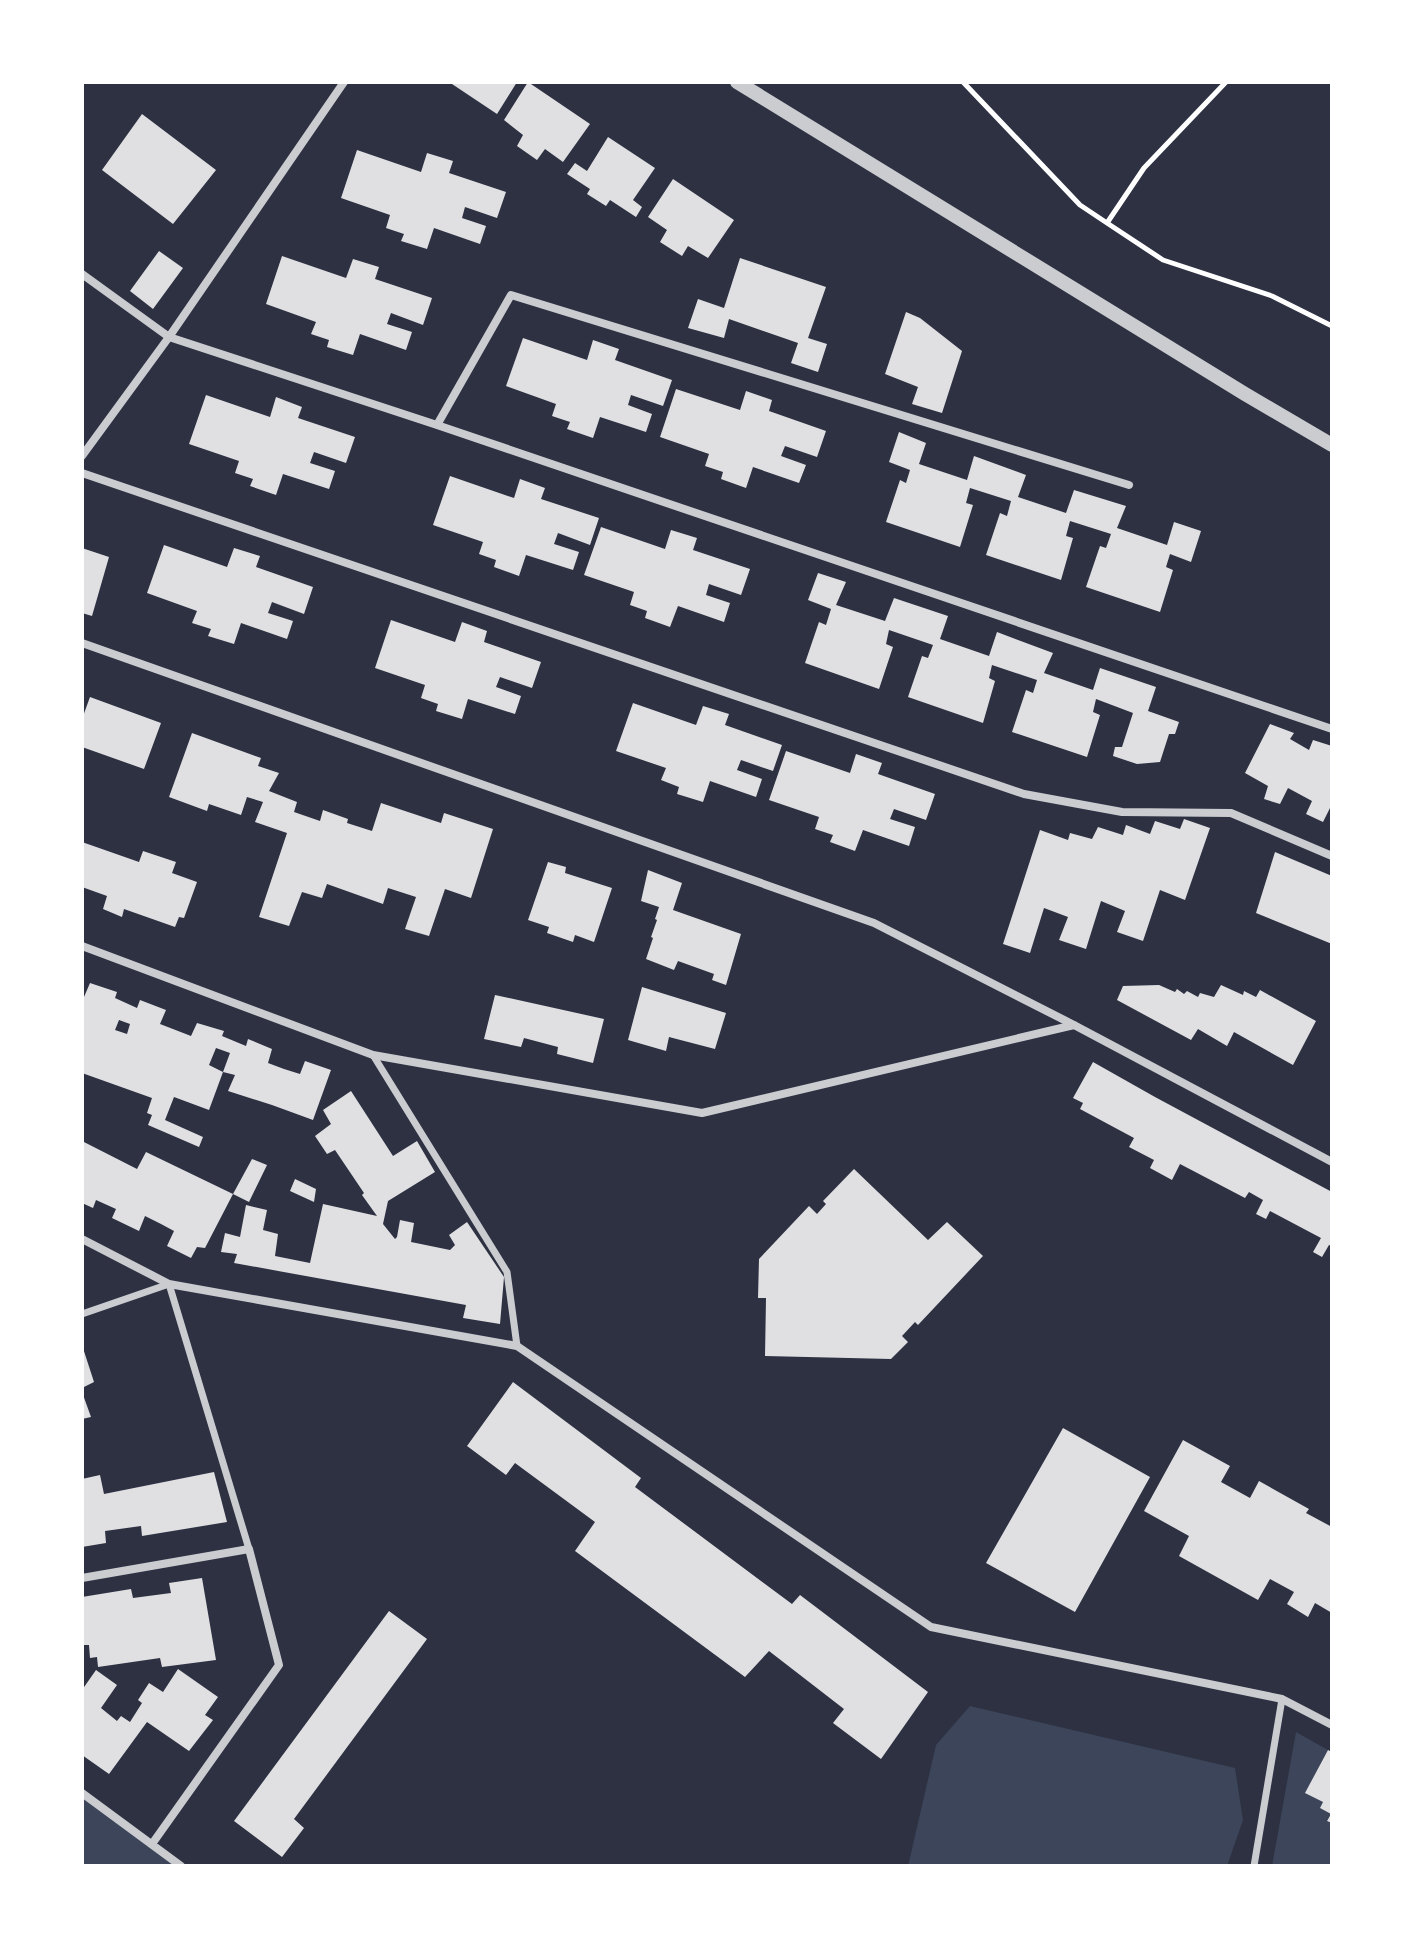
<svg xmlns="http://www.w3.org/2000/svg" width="1414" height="1948" font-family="Manrope,sans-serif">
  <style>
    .green { fill: #3c4559 }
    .building { fill: #e0e0e3; fill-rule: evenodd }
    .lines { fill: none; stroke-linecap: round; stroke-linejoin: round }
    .path { stroke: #fff; stroke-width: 5 }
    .pedestrian { stroke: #caccd0; stroke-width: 7 }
    .minor { stroke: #caccd0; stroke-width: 8 }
    .tertiary { stroke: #caccd0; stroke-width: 14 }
  </style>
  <rect width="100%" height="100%" fill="#2d3142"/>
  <!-- green -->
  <path class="green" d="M970,1706l265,62 8,52 -16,46h-319l28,-121z
    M1296,1732l32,18 -22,43 17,9 -3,6 11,6 -4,6 5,3v43h-60z
    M82,1793l99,73h-99z"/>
  <!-- building -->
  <path class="building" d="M449,82h68l-20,32z
    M528,82l62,42 -27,38 -18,-13 -8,11 -20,-14 6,-11 -19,-15z
    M142,114l74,56 -43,54 -71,-54z
    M608,137l47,31 -22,32 9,7 -6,10 -26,-17 -4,6 -19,-12 3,-5 -23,-15 8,-11 12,8z
    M357,150l64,22 6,-19 26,8 -4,12 57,19 -9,26 -32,-11 -3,11 24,8 -6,18 -46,-16 -7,21 -26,-8 3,-7 -18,-6 4,-13 -49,-17z
    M673,179l61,41 -26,38 -20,-12 -6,10 -22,-14 7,-12 -19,-13z
    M159,251l24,17 -30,41 -23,-18z
    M282,256l64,22 7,-19 26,8 -4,12 57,19 -9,27 -32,-12 -4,11 25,8 -6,18 -46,-16 -7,21 -26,-8 2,-7 -18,-6 5,-12 -50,-18z
    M740,258l86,29 -18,51 19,6 -9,28 -27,-9 7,-20 -69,-24 -5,19 -36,-10 10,-29 26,9z
    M906,312l14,6 42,33 -20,62 -30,-9 6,-17 -33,-13z
    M523,338l64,22 6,-20 26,9 -4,11 57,20 -9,26 -32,-11 -3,10 24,9 -6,18 -46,-15 -7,21 -26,-9 3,-7 -18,-6 4,-12 -50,-18z
    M676,389l64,21 6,-19 26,9 -3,11 57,20 -9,26 -32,-11 -4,10 25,9 -7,18 -46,-16 -7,21 -25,-9 2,-7 -18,-6 4,-12 -49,-17z
    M206,395l64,22 6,-20 26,10 -4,11 57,19 -9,26 -32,-11 -4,11 25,8 -6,18 -46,-15 -7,21 -26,-9 3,-7 -18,-6 4,-12 -50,-17z
    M899,432l27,11 -7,21 48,16 7,-24 52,19 -8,22 48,16 8,-23 52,16 -9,22 50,17 7,-23 27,9 -10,31 -21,-8 -4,13 7,3 -13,42 -74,-25 14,-41 6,2 5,-14 -41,-13 -4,15 7,2 -12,42 -75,-25 14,-42 7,3 4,-15 -41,-13 -4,15 7,2 -13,42 -74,-25 14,-42 6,3 4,-13 -21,-8z
    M450,476l64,22 6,-19 25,9 -4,11 58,19 -9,27 -32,-12 -4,11 25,8 -6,18 -47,-15 -7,21 -25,-9 2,-7 -17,-6 4,-12 -50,-17z
    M601,527l64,22 6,-19 26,8 -4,12 57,19 -9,26 -32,-11 -3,11 24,8 -6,19 -46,-16 -8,21 -25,-9 2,-7 -17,-6 4,-13 -50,-17z
    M164,545l63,22 7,-19 26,8 -4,11 57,20 -9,27 -32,-12 -4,11 25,8 -6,18 -46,-16 -7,21 -26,-8 3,-7 -19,-6 5,-12 -50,-18z
    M82,548l27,9 -17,59 -10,-3z
    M818,573l28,9 -10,23 49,16 9,-23 54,18 -8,23 49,17 8,-24 56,21 -9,20 49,17 7,-22 56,19 -8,24 31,11 -4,12h-6l-9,28 -23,2 -24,-8 2,-9h7l11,-34 -37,-14 -3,13 7,3 -13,42 -75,-25 14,-42 7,3 4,-13 -45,-15 -3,13 6,3 -12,42 -75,-26 14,-41 6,2 5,-13 -44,-15 -3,14 7,3 -14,42 -74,-26 14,-41 7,3 5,-16 -23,-9z
    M391,620l64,22 7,-20 25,9 -3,11 57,20 -9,26 -32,-11 -4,10 25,9 -6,18 -47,-15 -6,20 -26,-8 2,-7 -17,-6 4,-13 -50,-17z
    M90,697l71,26 -17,46 -62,-22v-28z
    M633,703l63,22 7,-19 26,8 -4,11 57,20 -9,26 -32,-11 -4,10 25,9 -6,18 -46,-16 -7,21 -26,-8 2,-7 -18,-7 5,-12 -50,-17z
    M1270,724l24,9 -4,6 19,11 4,-10 19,6v58l-9,18 -17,-8 6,-13 -24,-13 -8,16 -16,-5 4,-13 -23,-13z
    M192,733l69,25 -3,8 21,7 -10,18 28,11 -3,10 26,9 3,-11 25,9 -1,4 25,8 9,-28 60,20 3,-10 49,16 -22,69 -26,-9 -16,47 -24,-7 11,-32 -28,-9 -5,16 -56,-20 -5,14 -20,-6 -13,34 -30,-9 28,-84 -32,-11 8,-20 -16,-5 -6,18 -32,-11 -2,7 -38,-14z
    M786,751l64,22 6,-19 26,9 -4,11 57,20 -9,26 -32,-11 -4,10 25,8 -6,19 -46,-16 -8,21 -25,-9 3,-7 -18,-6 4,-12 -50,-17z
    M1184,819l26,9 -25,72 -25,-10 -17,51 -26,-9 8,-21 -24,-10 -15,48 -27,-9 9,-23 -24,-9 -14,45 -27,-9 37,-114 28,10 2,-7 22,6 6,-12 25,8 3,-10 24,9 5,-13 25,8z
    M82,842l57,20 4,-11 33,11 -4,11 25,9 -13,36 -5,-1 -4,10 -51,-18 -2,8 -19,-8 4,-13 -25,-9z
    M1275,852l57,24v68l-76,-31z
    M548,862l18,5 -1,6 47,15 -18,54 -19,-7 -2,7 -26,-9 2,-6 -21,-7z
    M648,870l34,13 -9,27 68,24 -15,51 -14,-5 2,-6 -36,-13 -4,9 -28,-11 7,-21 -2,-1 6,-17 -2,-1 4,-12 -18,-6z
    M90,983l27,9 -2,6 22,10 3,-8 26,10 -6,14 31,12 6,-13 27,8 -2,5 24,10 2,-7 24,10 -4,14 16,6 16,5 5,-13 26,9 -18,50 -41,-15 -44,-14 7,-16 -12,-3 7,-19 -14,-5 -7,17 14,7 -14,38 -35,-13 -9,23 38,17 -4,10 -51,-22 4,-10 -5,-2 5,-15 -70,-25v-77l2,1zM119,1020l11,4 -3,10 -12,-4z
    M1159,985l16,7 2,-3 7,5 3,-3 11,6 2,-4 14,4 7,-12 22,10 1,-4 12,6 4,-7 56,31 -23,44 -59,-33 -7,14 -29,-17 -7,11 -74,-40 6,-14z
    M642,987l84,26 -11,36 -46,-12 -3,14 -38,-11z
    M495,995l109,24 -11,44 -36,-9 1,-7 -34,-9 -3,9 -37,-8z
    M1093,1062l62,35 177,95v54l-3,-1 -7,12 -9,-5 8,-14 -51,-27 -4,8 -10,-5 7,-14 -14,-8 -4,6 -65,-34 -8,16 -22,-12 4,-8 -25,-13 5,-9 -54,-29 3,-6 -10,-5z
    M351,1091l42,65 24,-15 18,31 -47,29 -5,23 12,15 2,-2 3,-17 14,3 -3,19 39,8 5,-5 -6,-10 18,-13 37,55 -4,47 -37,-6 3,-13 -232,-42 3,-9 -16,-2 4,-19 15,4 6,-32 21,5 -4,20 15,4 -3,22 35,7 13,-59 54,12 -15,-21 2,-2 -29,-43 -8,4 -12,-18 16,-12 -8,-14z
    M82,1141l55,28 9,-17 87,42 19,-35 15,6 -18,37 -16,-8 -28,54 -8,-1 -6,11 -24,-12 7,-15 -13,-7 -16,-8 -6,15 -27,-13 4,-9 -20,-9 -3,8 -11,-5z
    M854,1169l74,71 19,-18 36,34 -65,69 -3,-3 -13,14 6,6 -17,17 -126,-3 1,-58h-8l1,-39 50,-53 8,8 9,-10 -3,-3z
    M295,1179l21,10 -2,13 -24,-11z
    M82,1345l12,37 -12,6z
    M513,1382l128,96 -6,9 157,117 8,-9 128,97 -47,67 -48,-36 11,-14 -75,-58 -24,26 -170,-126 20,-29 -80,-59 -9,12 -39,-29z
    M82,1392l9,25 -9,2z
    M1063,1428l87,49 -75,135 -89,-49z
    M1183,1440l47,26 -9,16 29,16 9,-17 50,28 -3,4 26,14v86l-17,-10 -7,14 -21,-13 7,-12 -24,-13 -12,21 -79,-44 10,-20 -45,-25z
    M214,1472l13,50 -85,14 -1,-10 -36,5 1,12 -24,4v-68l18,-4 4,19z
    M202,1578l14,82 -54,7 -2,-9 -62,9 -1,-10 -7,1 -1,-13h-7v-48l49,-8 2,9 38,-5 -2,-10z
    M389,1611l38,28 -133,180 10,9 -22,29 -48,-36z
    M178,1669l40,28 -13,18 8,5 -24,31 -42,-29 -38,52 -27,-19v-65l14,-20 21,15 -16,23 16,13 4,-5 9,6 12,-19 -4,-3 11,-17 14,9z
    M1328,1750l4,2v71l-5,-2 4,-7 -11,-6 3,-6 -18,-9z"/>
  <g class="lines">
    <!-- path -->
    <path class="path" d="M963,82l117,123 27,18 56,37 109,36 60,30
      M1107,223l37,-55 82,-86"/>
    <!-- pedestrian -->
    <path class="pedestrian" d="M373,1055l134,217 10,74
      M82,1314l87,-30 80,265
      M1254,1866l28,-167"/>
    <!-- minor -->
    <path class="minor" d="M82,274l87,63 268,88 895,304
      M437,425l74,-130 618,190
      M82,456l87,-119 175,-255
      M82,473l942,321 98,18 109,1 101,43
      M82,643l792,280 200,102 258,137
      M82,946l291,109 329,58 372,-88
      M82,1239l87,45 348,62 414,281 351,72 50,26
      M82,1578l167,-29 30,116 -127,179
      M82,1793l99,73"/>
    <!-- tertiary -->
    <path class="tertiary" d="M737,82l508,312 87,51"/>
  </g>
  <!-- border -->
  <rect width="1414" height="1948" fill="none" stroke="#ffffff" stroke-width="168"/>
</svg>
